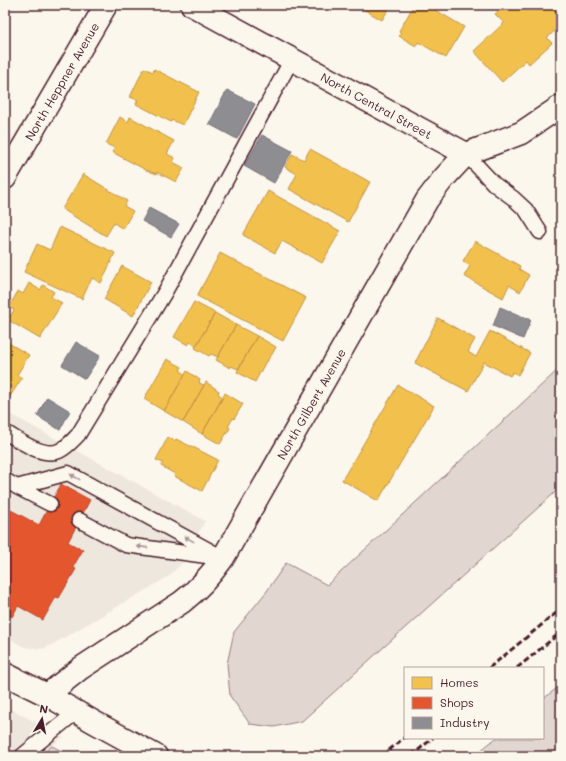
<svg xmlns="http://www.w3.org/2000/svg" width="566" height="761" font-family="Mali,sans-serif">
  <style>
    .built { fill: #eee7de }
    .green { fill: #e2d7d0; stroke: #967b7e }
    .homes { fill: #f2c14e; stroke: #c09044 }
    .shops { fill: #e4572e; stroke: #b6462d }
    .industry { fill: #8d8d92; stroke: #796c73 }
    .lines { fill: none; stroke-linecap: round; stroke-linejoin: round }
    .service-casing { stroke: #4a1f2b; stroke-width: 17 }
    .minor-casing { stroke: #4a1f2b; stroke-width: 25 }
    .primary-casing { stroke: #4a1f2b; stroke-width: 25 }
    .service { stroke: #fbf7ec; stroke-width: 14 }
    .minor { stroke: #fbf7ec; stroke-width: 22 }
    .primary { stroke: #fbf7ec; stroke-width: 22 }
    .rail { stroke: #4a1f2b; stroke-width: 3; stroke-dasharray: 6 3; stroke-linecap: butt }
    .oneway { fill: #ab9695 }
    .labels { text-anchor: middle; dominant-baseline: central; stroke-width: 4; stroke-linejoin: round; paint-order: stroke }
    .street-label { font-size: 12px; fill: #4a1f2b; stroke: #fbf7ec }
  </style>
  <rect width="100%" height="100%" fill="#fbf7ec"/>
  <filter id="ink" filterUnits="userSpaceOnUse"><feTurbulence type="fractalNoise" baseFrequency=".025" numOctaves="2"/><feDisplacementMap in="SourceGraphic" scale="8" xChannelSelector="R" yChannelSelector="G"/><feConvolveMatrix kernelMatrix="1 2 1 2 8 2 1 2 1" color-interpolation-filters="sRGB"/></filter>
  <g filter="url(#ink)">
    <!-- built -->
    <path class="built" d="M5,411l200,110 -22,41 -15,15 -113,66 -12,6 -19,-2 -19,-11z
      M5,706l58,31 -24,19h-34z"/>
    <!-- green -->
    <path class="green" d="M561,367v120l-259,234 -28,6 -24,-3 -20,-28 -3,-32 7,-32 33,-41 19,-28 41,22z
      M561,685v71h-87l22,-18h47v-39z
      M52,746l19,10h-32z"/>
    <!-- homes -->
    <path class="homes" d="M356,5h35l-9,15z
      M414,5h13l37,22 -18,31 -28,-16 -2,4 -17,-10 2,-3 -2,-2z
      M505,5h14l2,2 2,-2h29l9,9v11l-14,13 5,5 -23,21 -3,-4 -24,22 -28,-31 30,-28 -9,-9z
      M144,68l9,4 1,-3 45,23 -16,33 -11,-5 -1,2 -35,-18 2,-4 -8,-3z
      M120,117l8,5 2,-5 44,24 -7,13 8,4 -2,4 11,6 -8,14 -19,-10v2l-11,-4 -34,-18 3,-4 -9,-4z
      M310,149l60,33 -22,40 -59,-33 8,-15 -12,-7 7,-13 12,6z
      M83,174l44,27 -3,5 9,5 -10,18 -9,-6 -8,13 -44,-27z
      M268,191l72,40 -18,32 -40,-22 -7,12 -32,-18z
      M60,227l55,26 -14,30 -9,-5 -10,21 -58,-27 13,-28 13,6z
      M475,241l45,25 -1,3 10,6 -9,17 -11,-7 -6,13 -39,-22 6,-10 -7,-5z
      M220,253l86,45 -23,43 -86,-45z
      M122,266l29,16 -18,34 -29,-17z
      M29,283l11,7 3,-5 11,7 -3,5 11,6 -22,36 -32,-19 6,-10 -5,-3 9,-16 5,3z
      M194,302l21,11 -19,33 -6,-4 -2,3 -14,-8z
      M215,313l21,12 -18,32 -7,-3 -2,2 -14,-8z
      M438,318l37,21 -7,13 8,5 14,-26 40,22 -12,22 -5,-3 -3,4 -26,-14 -16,29 -53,-28z
      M236,325l21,11 -19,33 -7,-3 -1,2 -14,-8z
      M257,336l19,11 -5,9h-1l-3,6 -1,-1 -11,21 -18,-10z
      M5,341l24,14 -12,20 5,3 -13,20 -4,-2z
      M167,359l15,8 -2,3 5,4 -21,37 -20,-12z
      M187,371l13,9 -1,3 5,2 -21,37 -19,-11z
      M206,382l13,9 -1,3 5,3 -21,37 -19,-12z
      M398,385l36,21 -56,95 -36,-21z
      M225,393l18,11 -9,15 -1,-1 -5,9 2,1 -10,16 -18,-10z
      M168,437l7,4 1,-2 14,7h1l27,14 -16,31 -28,-15 1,-2 -14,-8 2,-3 -7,-3z"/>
    <!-- shops -->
    <path class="shops" d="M61,484l29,16 -22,42 15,8 -10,17 3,2 -17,29 -3,-1 -13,23 -25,-14 -6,11 -7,-4v-96l4,-8 30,16z"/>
    <!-- industry -->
    <path class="industry" d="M227,90l28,14 -18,35 -28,-15z
      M262,135l30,16 -18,32 -30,-17z
      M149,208l30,16 -8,13 -29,-16z
      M500,307l31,13 -8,19 -30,-13z
      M76,342l24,14 -15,23 -23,-14z
      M47,397l23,14 -10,19 -23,-14z"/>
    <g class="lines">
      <defs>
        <path id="service" d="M466,154l28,30 19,14 13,12 14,22
          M5,432c13,8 38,26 54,19 8,-4 13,-10 19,-16l87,-143 127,-233
          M5,480l12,7 51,-14 155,85
          M17,487l33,17
          M79,520l47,25 88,12
          M22,756l54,-44"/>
        <g id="minor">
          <path id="s1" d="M192,5l274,149"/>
          <path id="s2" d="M5,178l101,-173"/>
          <path id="s3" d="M47,695l34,-27 101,-66c17,-13 29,-27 41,-44l204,-358 16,-21 23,-25 55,-21 40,-27"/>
        </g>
        <path id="primary" d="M5,674l42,21 47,27 62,34"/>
      </defs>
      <!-- service casing -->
      <use href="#service" class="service-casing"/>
      <!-- minor casing -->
      <use href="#minor" class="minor-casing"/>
      <!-- primary casing -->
      <use href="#primary" class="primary-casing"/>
      <!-- service -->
      <use href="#service" class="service"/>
      <!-- minor -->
      <use href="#minor" class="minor"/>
      <!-- primary -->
      <use href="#primary" class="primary"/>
      <!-- rail -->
      <path class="rail" d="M489,668l72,-59
        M517,668l44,-36
        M382,756l23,-19
        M411,756l22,-18"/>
    </g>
    <!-- one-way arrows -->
    <defs><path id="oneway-solid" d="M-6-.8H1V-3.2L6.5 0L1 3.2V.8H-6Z"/></defs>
    <g class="oneway">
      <use href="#oneway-solid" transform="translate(75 477) rotate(-151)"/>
      <use href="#oneway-solid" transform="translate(189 539) rotate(-151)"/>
      <use href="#oneway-solid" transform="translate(142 547) rotate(-172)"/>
    </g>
  </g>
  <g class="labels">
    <!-- street labels -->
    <g class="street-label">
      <text stroke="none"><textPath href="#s2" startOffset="112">North Heppner Avenue</textPath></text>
      <text stroke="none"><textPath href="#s1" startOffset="210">North Central Street</textPath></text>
      <text stroke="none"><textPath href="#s3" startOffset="402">North Gilbert Avenue</textPath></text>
    </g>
  </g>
  <!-- margin -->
  <rect width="566" height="761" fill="none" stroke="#fbf7ec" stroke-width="20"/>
  <rect x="10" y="10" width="546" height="741" fill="none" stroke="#4a1f2b" stroke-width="1.5" filter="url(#ink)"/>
  <!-- legend -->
  <rect x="404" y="667" width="140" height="72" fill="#fbf7ec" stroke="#b4a19f"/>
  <rect x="412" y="677" width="20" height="12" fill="#f2c14e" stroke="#b4a19f"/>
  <text x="440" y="687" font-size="12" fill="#4a1f2b">Homes</text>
  <rect x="412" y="697" width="20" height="12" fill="#e4572e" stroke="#b4a19f"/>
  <text x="440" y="707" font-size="12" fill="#4a1f2b">Shops</text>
  <rect x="412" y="717" width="20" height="12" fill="#8d8d92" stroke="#b4a19f"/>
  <text x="440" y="727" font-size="12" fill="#4a1f2b">Industry</text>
  <!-- north arrow -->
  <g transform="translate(42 719) rotate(10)" stroke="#fbf7ec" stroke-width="3" paint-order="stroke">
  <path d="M0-3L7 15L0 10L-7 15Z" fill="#4a1f2b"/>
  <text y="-6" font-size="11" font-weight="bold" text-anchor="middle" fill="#4a1f2b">N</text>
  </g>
</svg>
